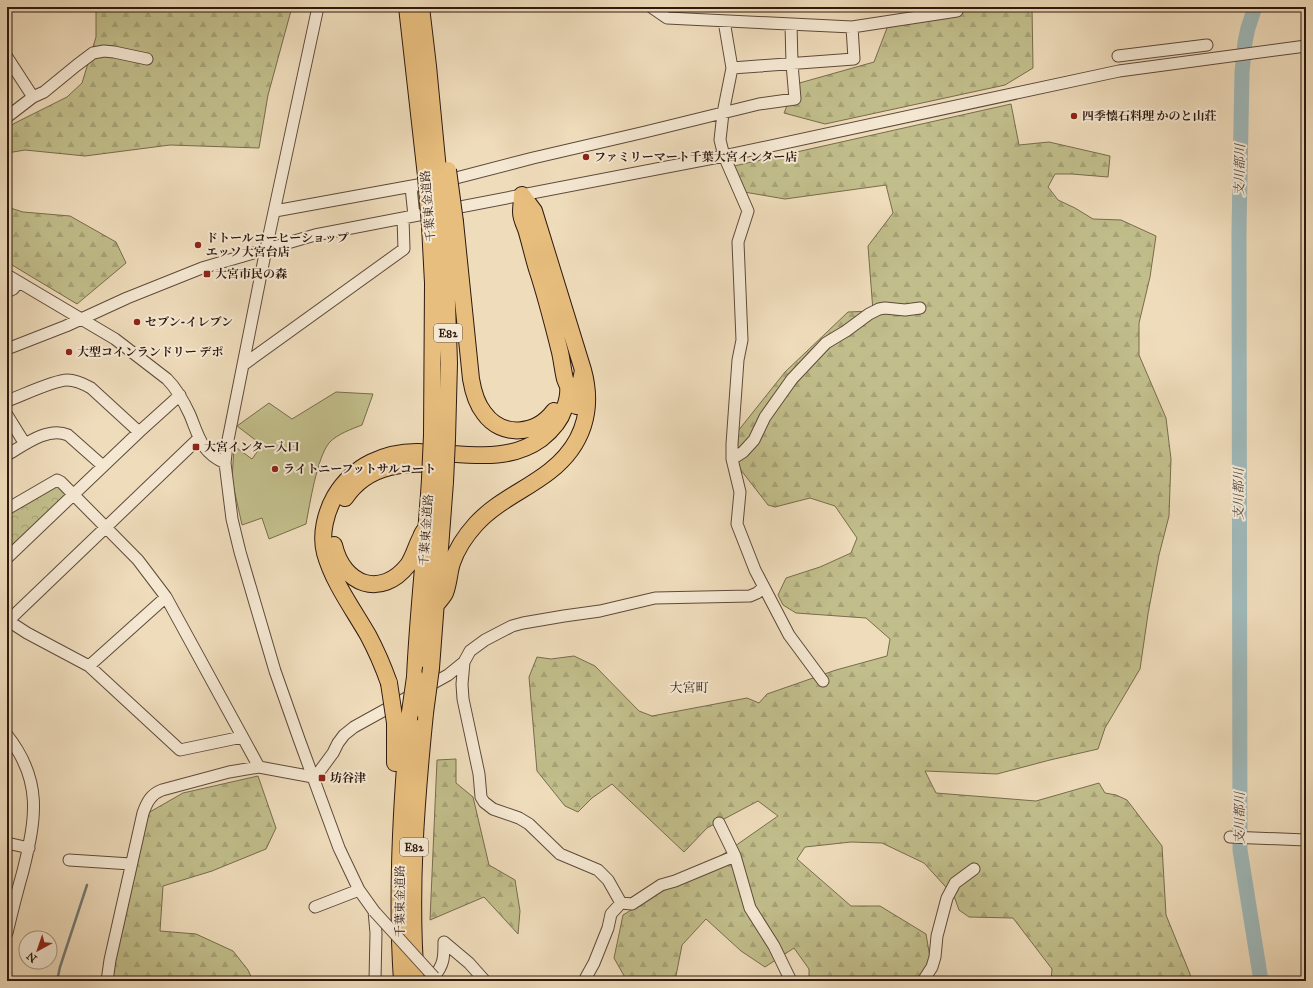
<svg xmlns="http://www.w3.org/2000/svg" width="1313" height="988" font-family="'IM FELL Great Primer','Noto Serif JP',serif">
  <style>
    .forest { fill: url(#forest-firs); stroke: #786c4d }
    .park { fill: url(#park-crowns); stroke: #786c4d }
    .pitch { fill: #c1be8b; stroke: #786c4d }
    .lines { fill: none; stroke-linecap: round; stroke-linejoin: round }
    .stream { stroke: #727976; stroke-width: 2.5 }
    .river { stroke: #9fb9ba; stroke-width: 15 }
    .minor-casing { stroke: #5e4a3a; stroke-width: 13 }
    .highway-casing { stroke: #2e190f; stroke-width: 18 }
    .minor { stroke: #f5e8d3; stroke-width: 11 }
    .highway { stroke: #e8be7e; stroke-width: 16 }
    .minor-bridge-casing { stroke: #5e4a3a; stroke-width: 13; stroke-linecap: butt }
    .highway-bridge-casing { stroke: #2e190f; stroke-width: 18; stroke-linecap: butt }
    .minor-bridge { stroke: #f5e8d3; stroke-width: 11 }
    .highway-bridge { stroke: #e8be7e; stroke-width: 16 }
    .poi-dot { fill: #8f2418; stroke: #f5e8d3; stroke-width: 1.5 }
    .labels { text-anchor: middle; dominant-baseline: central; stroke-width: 4; stroke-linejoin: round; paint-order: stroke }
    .shield { fill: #f5e8d3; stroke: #6a574a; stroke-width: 1 }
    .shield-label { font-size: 11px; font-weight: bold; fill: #2e190f }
    .poi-label { font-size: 12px; font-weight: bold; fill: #2e190f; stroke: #f5e8d3; text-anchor: start }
    .street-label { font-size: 12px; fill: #2e190f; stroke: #f5e8d3 }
    .water-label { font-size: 13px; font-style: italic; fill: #504942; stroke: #f5e8d3 }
    .neighbourhood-label { font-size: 13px; fill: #2e190f; stroke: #f5e8d3 }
  </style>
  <defs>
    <pattern id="forest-firs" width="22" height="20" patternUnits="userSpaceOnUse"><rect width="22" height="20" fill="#c1be8b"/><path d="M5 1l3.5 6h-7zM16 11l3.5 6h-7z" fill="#a6a377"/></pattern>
    <pattern id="park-crowns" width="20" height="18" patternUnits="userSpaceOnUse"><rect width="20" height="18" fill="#c1be8b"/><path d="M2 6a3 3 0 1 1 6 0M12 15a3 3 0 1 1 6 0" fill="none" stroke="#a6a377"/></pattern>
  </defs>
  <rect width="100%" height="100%" fill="#efdcbb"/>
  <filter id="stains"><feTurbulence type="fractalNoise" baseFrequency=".005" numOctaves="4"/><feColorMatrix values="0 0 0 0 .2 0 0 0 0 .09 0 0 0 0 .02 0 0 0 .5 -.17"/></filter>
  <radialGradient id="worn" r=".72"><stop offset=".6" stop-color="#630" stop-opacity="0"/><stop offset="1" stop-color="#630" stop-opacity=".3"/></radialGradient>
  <!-- forest -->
  <path class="forest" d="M96,7h196l-24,88 -9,53 -89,-3 -85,11 -60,-6 -18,3v-25l8,-5 52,-26 15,-14 14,-46z
    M980,7h52l1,61 -28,17 -180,39 -41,-11 12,-29 78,-22 13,-34 32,-12 61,-7z
    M1011,104l8,41 30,-3 61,14 -2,21 -36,-3h-17l-7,13 10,13 17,8 18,11 28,1 35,16 -6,41 -11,46v32l27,63 5,41 -2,57 -10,39 -11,59 -8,55 -35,59 -7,21 -48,11 -53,14 -72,-3 11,22 100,8 63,-18 6,10 11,2 11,5 35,46 4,69 24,59 1,7h-140l1,-12 -39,-51 -44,-1 -10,-7 -5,-14 -30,-33 -42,-20 -31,-1 -46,5 -8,12 54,47h29l46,28 8,47h-125v-12l-15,-21 -29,19 -24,-16 -35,-32 -24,26 -7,36h-48l-13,-23 9,-43 102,-62 53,-37 -20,-15 -51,27 -23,24 -72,-68 -20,14 -14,14 -13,-6 -28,-35 -8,-94 8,-20 14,2 23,-3 21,10 44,45 13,5 95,-18 12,5 8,-9 69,-24 51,-14 3,-17 -24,-21 -70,-5 -13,-8 -5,-10 8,-17 34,-11 31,-14 6,-15 -22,-32 -25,-8 -35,9 -7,-2 -31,-40 1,-34 47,-59 63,-60 25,-1 -5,-65 25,-33 -7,-28 -101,14 -41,-7 -10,-26z
    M7,207l16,5 47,4 46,26 10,21 -49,41 -70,-42z
    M456,759v24l17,14 16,68 26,15 5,31 -2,23 -34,-37 -54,23 7,-160z
    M258,776l18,52 -10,21 -54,22 -49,15 -3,45 36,3 37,17 15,19 5,11h-145l40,-168 35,-20z"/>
  <!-- park -->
  <path class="park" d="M56,482l11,13 -60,59v-43z"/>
  <!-- pitch -->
  <path class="pitch" d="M336,392l37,2 -11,31c-10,4 -25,9 -33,18 -12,15 -19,60 -23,81l-37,15 -7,-21 -20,7 -10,-45 2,-34 18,13 10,-14 -25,-19 32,-23 23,16z"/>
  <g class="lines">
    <!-- stream -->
    <path class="stream" d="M57,981l3,-14 27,-82"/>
    <!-- river -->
    <path class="river" d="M1255,7l-7,21 -3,14 -3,30 -3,159 1,619 21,131"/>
    <defs>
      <path id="minor" d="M318,7l-52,242 -39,196 -2,18 7,56 8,33 35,119 24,68 40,109 20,42 15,21 2,22 -1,48
        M651,7l16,11 185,9 105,-16
        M724,21l8,47 -9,45 -3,27 4,16 24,55 -10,31 4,98 -4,20 -6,84v15l8,33 -3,32 18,46 34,65 34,46
        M1118,56l89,-11
        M7,57l26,40
        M732,68l122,-9 -2,-32
        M7,117l26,-20 11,-5 33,-27 16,-12 11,-2 10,1 33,7
        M411,187l3,29
        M275,211l181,-33 77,-20 112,-26 114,-28 36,-5 -3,-35 -1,-40
        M7,275l108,64 52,40c10,10 17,23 23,36 9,22 11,37 35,48
        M7,292l6,-3 6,-7
        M7,349l59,-23 61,-28 75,-30 113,-33 409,-79 395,-85 187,-25
        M243,365l161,-116 -1,-31
        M7,401c14,-5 47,-21 60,-21 9,0 17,4 24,8l48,44
        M7,415l18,29
        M7,455c17,-10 41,-29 61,-20l35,31
        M732,459l11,-7 11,-12 11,-23 27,-38 34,-36 20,-12 23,-17 10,-5 6,-1 20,2 15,-2
        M7,509l50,-29 4,2 77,78 28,37 93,170
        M7,558l132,-126 41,-37
        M7,620l20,13 62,33 91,84 62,-13
        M8,621l190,-182
        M464,662l-2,22 1,15 16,75 2,23 3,5 9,7 26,9 10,6 31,30 38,16 10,10 13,23
        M89,666l77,-69
        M7,735c36,46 29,83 16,136 -6,21 -11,41 -16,62
        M719,823l16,33 15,52 24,38 17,35
        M1230,837l76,3
        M7,843l22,5
        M69,860l62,4
        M315,907l44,-17
        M444,942l25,21 16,18
        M107,981l3,-21 33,-147c4,-11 8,-19 19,-23l67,-18 30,-5 54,10 6,-5 14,-19 5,-10 6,-8 10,-8 94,-52 16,-13 6,-11 15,-11 27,-14 11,-3 41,-7 36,-5 55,-13 95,-2 7,-3 7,-6
        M437,981l-3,-4c10,-13 10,-19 10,-35
        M584,981l10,-18 14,-35 3,-14 10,-11 11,1 29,-19 14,-4 60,-25
        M923,981l9,-14 3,-10 2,-21 10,-38 8,-15 19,-14"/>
      <path id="highway" d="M407,7l19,169
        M421,7l7,59 10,104
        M455,222l16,157c2,12 5,24 13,34 18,25 52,22 70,-2
        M430,226l3,57 -1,152
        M443,227l3,47 3,89 -2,76
        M576,406l7,-36
        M345,498c24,-36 61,-35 99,-34
        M334,545c9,40 47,54 74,20 6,-9 8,-19 13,-28 1,-4 4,-7 6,-10
        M436,605c3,-4 7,-8 9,-12 4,-10 4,-21 7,-30 5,-15 14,-28 24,-39 21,-23 50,-34 74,-53 33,-26 44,-61 33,-101l-49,-159 -12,-16
        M431,668l14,-186
        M415,677c3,-66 11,-132 15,-198
        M389,683c-6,-17 -13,-33 -21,-48 -15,-26 -35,-53 -43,-82 -5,-19 1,-41 10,-57 18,-30 50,-45 85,-44 40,0 85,13 121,-13 10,-8 19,-17 23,-30 3,-6 5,-16 4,-23 -1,-2 -2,-4 -3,-7 -2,-8 -3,-18 -5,-27 -7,-28 -14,-56 -23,-83 -4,-13 -7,-27 -11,-40 -2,-5 -5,-11 -5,-17 0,-5 1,-11 1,-17
        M395,763v-40
        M402,981c-6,-87 -1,-175 7,-262
        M416,981c-7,-89 0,-179 9,-268"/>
    </defs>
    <!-- minor casing -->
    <use href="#minor" class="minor-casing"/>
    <!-- highway casing -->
    <use href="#highway" class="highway-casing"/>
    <!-- minor -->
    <use href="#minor" class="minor"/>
    <!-- highway -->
    <use href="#highway" class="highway"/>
    <defs>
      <path id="minor-bridge" d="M374,911l60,66"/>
      <path id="highway-bridge" d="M438,170l5,57
        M448,170l7,52
        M426,176l4,50
        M430,479l2,-44
        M445,482l2,-43
        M389,683l6,40
        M425,713l6,-45
        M409,719l6,-42"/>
    </defs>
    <!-- minor-bridge casing -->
    <use href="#minor-bridge" class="minor-bridge-casing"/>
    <!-- highway-bridge casing -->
    <use href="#highway-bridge" class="highway-bridge-casing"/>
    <!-- minor-bridge -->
    <use href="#minor-bridge" class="minor-bridge"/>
    <!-- highway-bridge -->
    <use href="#highway-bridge" class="highway-bridge"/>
  </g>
  <!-- markers -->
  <g class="poi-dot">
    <circle cx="1074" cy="116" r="4"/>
    <circle cx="586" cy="157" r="4"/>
    <circle cx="198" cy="245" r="4"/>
    <rect x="203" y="270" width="8" height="8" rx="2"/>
    <circle cx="137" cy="322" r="4"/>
    <circle cx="69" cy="352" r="4"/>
    <rect x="192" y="443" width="8" height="8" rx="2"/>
    <circle cx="275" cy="469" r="4"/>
    <rect x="318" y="774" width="8" height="8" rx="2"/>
  </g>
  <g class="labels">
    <!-- shield labels -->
    <g class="shield">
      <rect x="434" y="324" width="28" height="18" rx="3"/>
      <rect x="400" y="838" width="28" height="18" rx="3"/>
    </g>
    <g class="shield-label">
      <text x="448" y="333">E82</text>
      <text x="414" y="847">E82</text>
    </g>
    <!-- poi labels -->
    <g class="poi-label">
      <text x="1082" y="116">四季懐石料理 かのと山荘</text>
      <text x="594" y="157">ファミリーマート千葉大宮インター店</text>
      <text x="206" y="238">ドトールコーヒーショップ<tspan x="206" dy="14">エッソ大宮台店</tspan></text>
      <text x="215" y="274">大宮市民の森</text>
      <text x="145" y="322">セブン-イレブン</text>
      <text x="77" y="352">大型コインランドリー デポ</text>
      <text x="204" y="447">大宮インター入口</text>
      <text x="283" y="469">ライトニーフットサルコート</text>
      <text x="330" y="778">坊谷津</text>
    </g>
    <!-- street labels -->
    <g class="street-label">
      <text transform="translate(428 206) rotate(-95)">千葉東金道路</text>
      <text transform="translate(426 530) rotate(-86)">千葉東金道路</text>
      <text transform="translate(400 901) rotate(-90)">千葉東金道路</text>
    </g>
    <!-- water labels -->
    <g class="water-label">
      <text transform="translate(1240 170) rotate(-89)">支川都川</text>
      <text transform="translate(1239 494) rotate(-90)">支川都川</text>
      <text transform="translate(1240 818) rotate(-90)">支川都川</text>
    </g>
    <!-- neighbourhood labels -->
    <g class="neighbourhood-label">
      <text x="689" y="688">大宮町</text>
    </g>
  </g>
  <!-- margin -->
  <rect width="1313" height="988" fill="none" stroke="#efdcbb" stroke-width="24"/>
  <rect x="8" y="8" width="1297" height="972" fill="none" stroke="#2e190f" stroke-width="2"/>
  <rect x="12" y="12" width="1289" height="964" fill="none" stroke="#2e190f"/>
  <!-- north arrow -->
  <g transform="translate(38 950) rotate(220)"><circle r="19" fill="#f5e8d3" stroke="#a59585"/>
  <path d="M0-3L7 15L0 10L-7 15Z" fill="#8f2418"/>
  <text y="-6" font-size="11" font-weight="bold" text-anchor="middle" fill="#2e190f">N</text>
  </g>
  <rect width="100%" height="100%" filter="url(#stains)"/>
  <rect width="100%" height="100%" fill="url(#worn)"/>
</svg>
